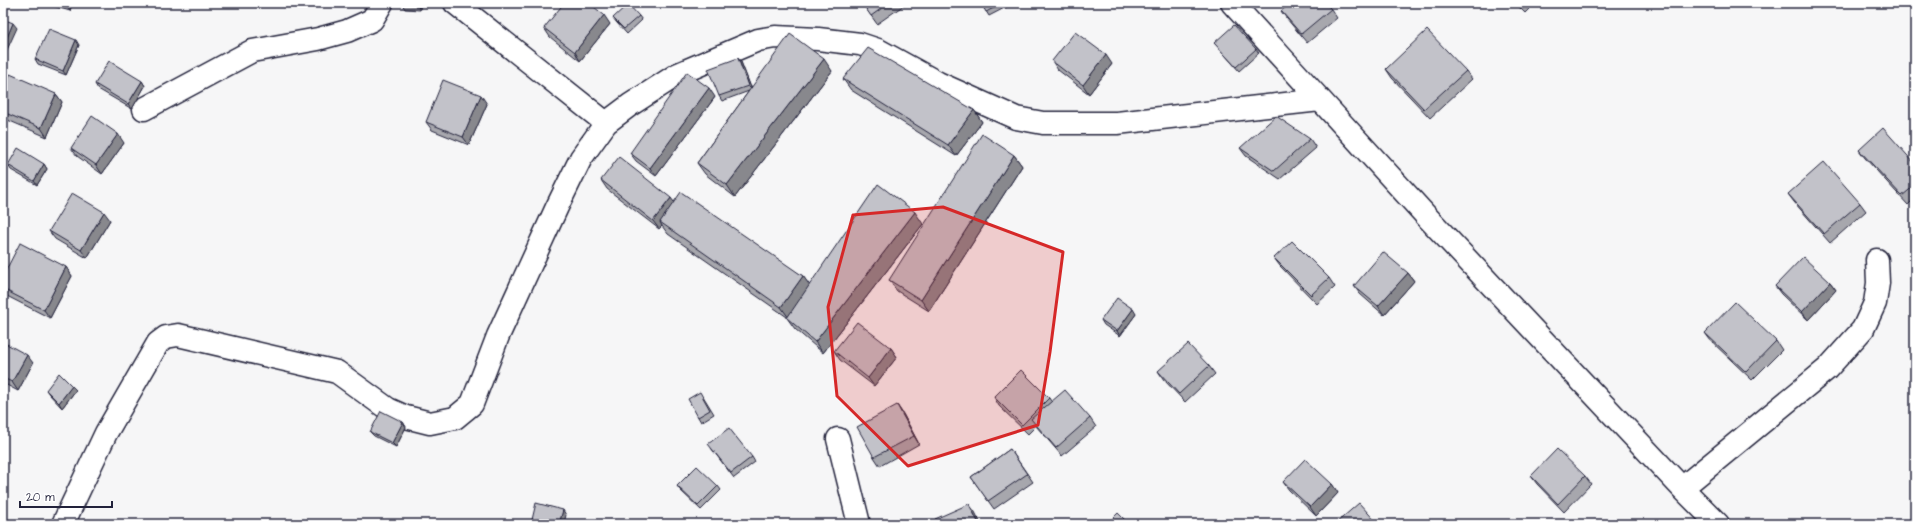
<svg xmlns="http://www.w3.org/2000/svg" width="1918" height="527" font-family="'Architects Daughter',sans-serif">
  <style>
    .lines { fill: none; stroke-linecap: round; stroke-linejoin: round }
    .street-casing { stroke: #22223b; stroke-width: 25 }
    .street { stroke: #fff; stroke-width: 22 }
    .wall { fill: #a7a7ad; stroke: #22223b }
    .shaded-wall { fill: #88888d; stroke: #22223b }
    .building { fill: #c2c2c9; stroke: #22223b }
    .marked { fill: #d62828; fill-opacity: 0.2; stroke: #d62828; stroke-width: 3; stroke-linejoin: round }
  </style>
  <rect width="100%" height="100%" fill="#f6f6f7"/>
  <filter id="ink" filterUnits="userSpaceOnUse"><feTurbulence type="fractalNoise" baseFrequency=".025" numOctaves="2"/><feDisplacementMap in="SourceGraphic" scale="8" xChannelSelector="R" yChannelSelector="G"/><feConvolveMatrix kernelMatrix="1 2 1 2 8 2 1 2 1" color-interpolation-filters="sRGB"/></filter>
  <g filter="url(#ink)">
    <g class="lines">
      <defs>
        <path id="street" d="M455,3l151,120 24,-18 48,-31 80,-34 17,-3 43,2 42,5 18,6 60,33 78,35 27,5h74l203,-23
          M1232,3l197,216 253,269 36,36
          M144,109l108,-58 66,-12 29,-8 25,-11 10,-17
          M838,439l21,85
          M1682,488l145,-119 36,-40 12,-26 3,-20 -1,-23
          M63,524l43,-91 52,-90 8,-6 12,-2 159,37 51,37 18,8 24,6 25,-5 17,-14 26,-68 59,-129 24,-49 25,-35"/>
      </defs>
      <!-- street casing -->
      <use href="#street" class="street-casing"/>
      <!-- street -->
      <use href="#street" class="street"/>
    </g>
    <!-- wall -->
    <path class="wall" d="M43,3h29l-2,8z
      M402,3h18v7l-15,-1 -3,-5z
      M862,3h45l-30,21z
      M981,3h33l-25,13z
      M1515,3h20l-10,10z
      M1331,9l6,9 -30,25 -20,-24 -6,-8z
      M639,16l3,4 -15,14 -10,-11 -4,-5z
      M610,24l-30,37 -30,-24 -6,-9z
      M1214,43l42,6 3,4 -20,18 -21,-24z
      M79,45l-13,30 -28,-11 -3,-5z
      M1052,61l60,3 -23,30 -31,-24z
      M741,62l10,26 81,-17 -97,126 -30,-23 -8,-11 52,-72 -27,10 -3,-5z
      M1386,69l80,2 6,8 -42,39 -38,-40z
      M843,79l131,31 8,12 -26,34 -105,-66z
      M142,81l3,5 -13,23 -34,-20 -3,-5z
      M3,90l53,4 6,8 -15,35 -44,-19z
      M715,97l-59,79 -20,-15 -6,-8z
      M487,104l-18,41 -37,-15 -6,-8z
      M1310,139l6,9 -36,31 -34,-23 -6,-8z
      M124,143l-22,31 -25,-18 -6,-8z
      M1859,150l56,14v34l-7,7 -43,-47z
      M1014,155l8,11 -93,145 -32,-20 -8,-11z
      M44,164l3,5 -10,16 -26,-15 -3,-5z
      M601,180l73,22 129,74 6,9 114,-61 -100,129 -28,-24 -8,-11v-1l-119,-83 -6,-8 -3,3 -52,-40z
      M1788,194l72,9 6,8 -36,32 -36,-41z
      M110,220l-23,38 -32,-19 -6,-8z
      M1274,258l55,20 6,9 -18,17 -37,-38z
      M66,267l6,9 -22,42 -47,-24v-18z
      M1408,273l6,8 -30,34 -24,-21 -6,-8z
      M1830,282l6,8 -28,30 -27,-26 -6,-8z
      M1136,314l-16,22 -16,-11 -3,-5z
      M1705,333l71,8 6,9 -30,30 -41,-39z
      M3,342l30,21 -15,28 -15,-8z
      M891,348l6,9 -23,29 -34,-26 -6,-9z
      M1209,366l6,8 -30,28 -21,-22 -6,-9z
      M46,390h30l-14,18 -13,-14z
      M703,396l11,18 -13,8 -3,-5z
      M994,397l55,1 2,3 39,17 6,9 -34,29 -26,-30 -8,8 -29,-28z
      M897,405l6,9 16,30 -39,22 -6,-9z
      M403,422l3,5 -10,20 -22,-11 -4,-4z
      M711,448l41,9 3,5 -21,16z
      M1010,449l23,33 -39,27 -23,-32z
      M1531,476h54l6,8 -27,28 -27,-28z
      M1283,482l49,2 6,9 -22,23 -27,-26z
      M677,486h41l3,4 -20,20 -21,-20z"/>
    <!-- shaded-wall -->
    <path class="shaded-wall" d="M64,3h8l-2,8z
      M417,3h3v7l-3,-5z
      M604,15l6,9 -30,37 -5,-9z
      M13,23l4,5 -11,24 -3,-4v-1z
      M76,40l3,5 -13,30 -3,-4z
      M1106,55l6,9 -23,30 -6,-9z
      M738,58l3,4 11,28 -4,-4z
      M824,59l8,12 -97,126 -8,-12z
      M4,72l3,4 -4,7v-10z
      M142,81l3,5 -13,23 -4,-5z
      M709,88l6,9 -59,79 -6,-8z
      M56,94l6,8 -15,35 -6,-9z
      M481,95l6,9 -18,41 -6,-8z
      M974,110l8,12 -26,34 -8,-11z
      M118,134l6,9 -22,31 -6,-9z
      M1014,155l8,11 -93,145 -8,-11z
      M44,164l3,5 -10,16 -3,-4z
      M671,198l6,8 -17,16 2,4 -3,3 -6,-8z
      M104,212l6,8 -23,38 -6,-8z
      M915,212l8,12 -100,129 -8,-11z
      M66,267l6,9 -22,42 -6,-8z
      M1408,273l6,8 -30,34 -6,-9z
      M803,276l8,11 -22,31 -8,-11z
      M1830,282l6,8 -28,30 -6,-8z
      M1133,309l3,5 -16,22 -3,-5z
      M891,348l6,9 -23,29 -6,-8z
      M27,355l6,8 -15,28 -6,-9z
      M72,386l4,4 -14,18 -3,-5z
      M897,405l6,9 16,30 -5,-8z
      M403,422l3,5 -10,20 -4,-4z
      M1332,484l6,9 -22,23 -6,-9z
      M969,504l6,8 6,12h-2z
      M563,510l3,5 -2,9h-5z"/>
    <!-- building -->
    <path class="building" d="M402,3h15v2l-15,-1z
      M564,3h25l15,12 -29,37 -31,-24z
      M862,3h27l-18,13z
      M981,3h22l-17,9z
      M1291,3h34l6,6 -30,25 -20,-23z
      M628,4l11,12 -15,13 -11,-11z
      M3,19l10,4 -10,24z
      M1234,25l22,24 -20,18 -22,-24z
      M49,29l27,11 -13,31 -28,-12z
      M1427,30l39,41 -42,38 -38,-40z
      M1075,32l31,23 -23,30 -31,-24z
      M790,34l34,25 -97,126 -30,-22z
      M868,48l106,62 -26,35 -105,-66z
      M738,58l10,28 -29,10 -11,-27z
      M109,61l33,20 -14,23 -33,-20z
      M687,72l22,16 -59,80 -20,-15z
      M10,74l46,20 -15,34 -38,-16v-22z
      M443,80l38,15 -18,42 -37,-15z
      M92,116l26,18 -22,31 -25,-17z
      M1276,116l34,23 -36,32 -34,-23z
      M1883,128l32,36v21l-13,11 -43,-46z
      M982,134l32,21 -93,145 -32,-20z
      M18,148l26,16 -10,17 -26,-16z
      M619,157l52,41 -18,23 -52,-41z
      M1824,162l36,41 -36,31 -36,-40z
      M878,184l37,28 -100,130 -28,-24z
      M681,192l122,84 -22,31 -121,-85z
      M72,193l32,19 -23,38 -32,-19z
      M1292,241l37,37 -18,17 -37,-37z
      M20,243l46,24 -22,43 -41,-21v-13z
      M1383,252l25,21 -30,33 -24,-20z
      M1803,257l27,25 -28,30 -27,-26z
      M1117,298l16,11 -16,22 -16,-11z
      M1735,302l41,39 -30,31 -41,-39z
      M857,322l34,26 -23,30 -34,-27z
      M3,342l24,13 -15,27 -9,-4z
      M1188,344l21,22 -30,28 -21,-23z
      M1021,370l28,28 -27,27 -28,-28z
      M59,373l13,13 -13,17 -13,-13z
      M1065,390l25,28 -34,30 -25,-29z
      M700,392l10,18 -12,7 -10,-18z
      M897,405l17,31 -40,21 -17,-30z
      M381,411l22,11 -11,21 -22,-11z
      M729,428l23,29 -21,16 -23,-29z
      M1010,449l17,25 -39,27 -17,-24z
      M1557,449l28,27 -27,28 -27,-28z
      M1305,459l27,25 -22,23 -27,-25z
      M697,466l21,20 -20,20 -21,-20z
      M536,503l27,7 -4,14h-28z
      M1359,503l19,21h-43z
      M969,504l10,20h-41l-3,-5z
      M1118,513l11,11h-22z
      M1877,521l2,3h-5z"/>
  </g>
  <!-- marked area -->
  <path class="marked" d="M943,207l120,45 -13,100 -12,73 -130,41 -71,-70 -9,-89 25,-92z"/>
  <!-- margin -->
  <rect width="1918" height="527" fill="none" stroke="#fff" stroke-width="16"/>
  <rect x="8" y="8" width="1902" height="511" fill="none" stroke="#22223b" stroke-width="1.5" filter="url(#ink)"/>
  <!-- scale -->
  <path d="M20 501v6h92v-6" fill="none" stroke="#22223b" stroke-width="2"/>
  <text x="26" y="501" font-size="12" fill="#22223b" stroke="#ffffff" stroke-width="3" paint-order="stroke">20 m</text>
</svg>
